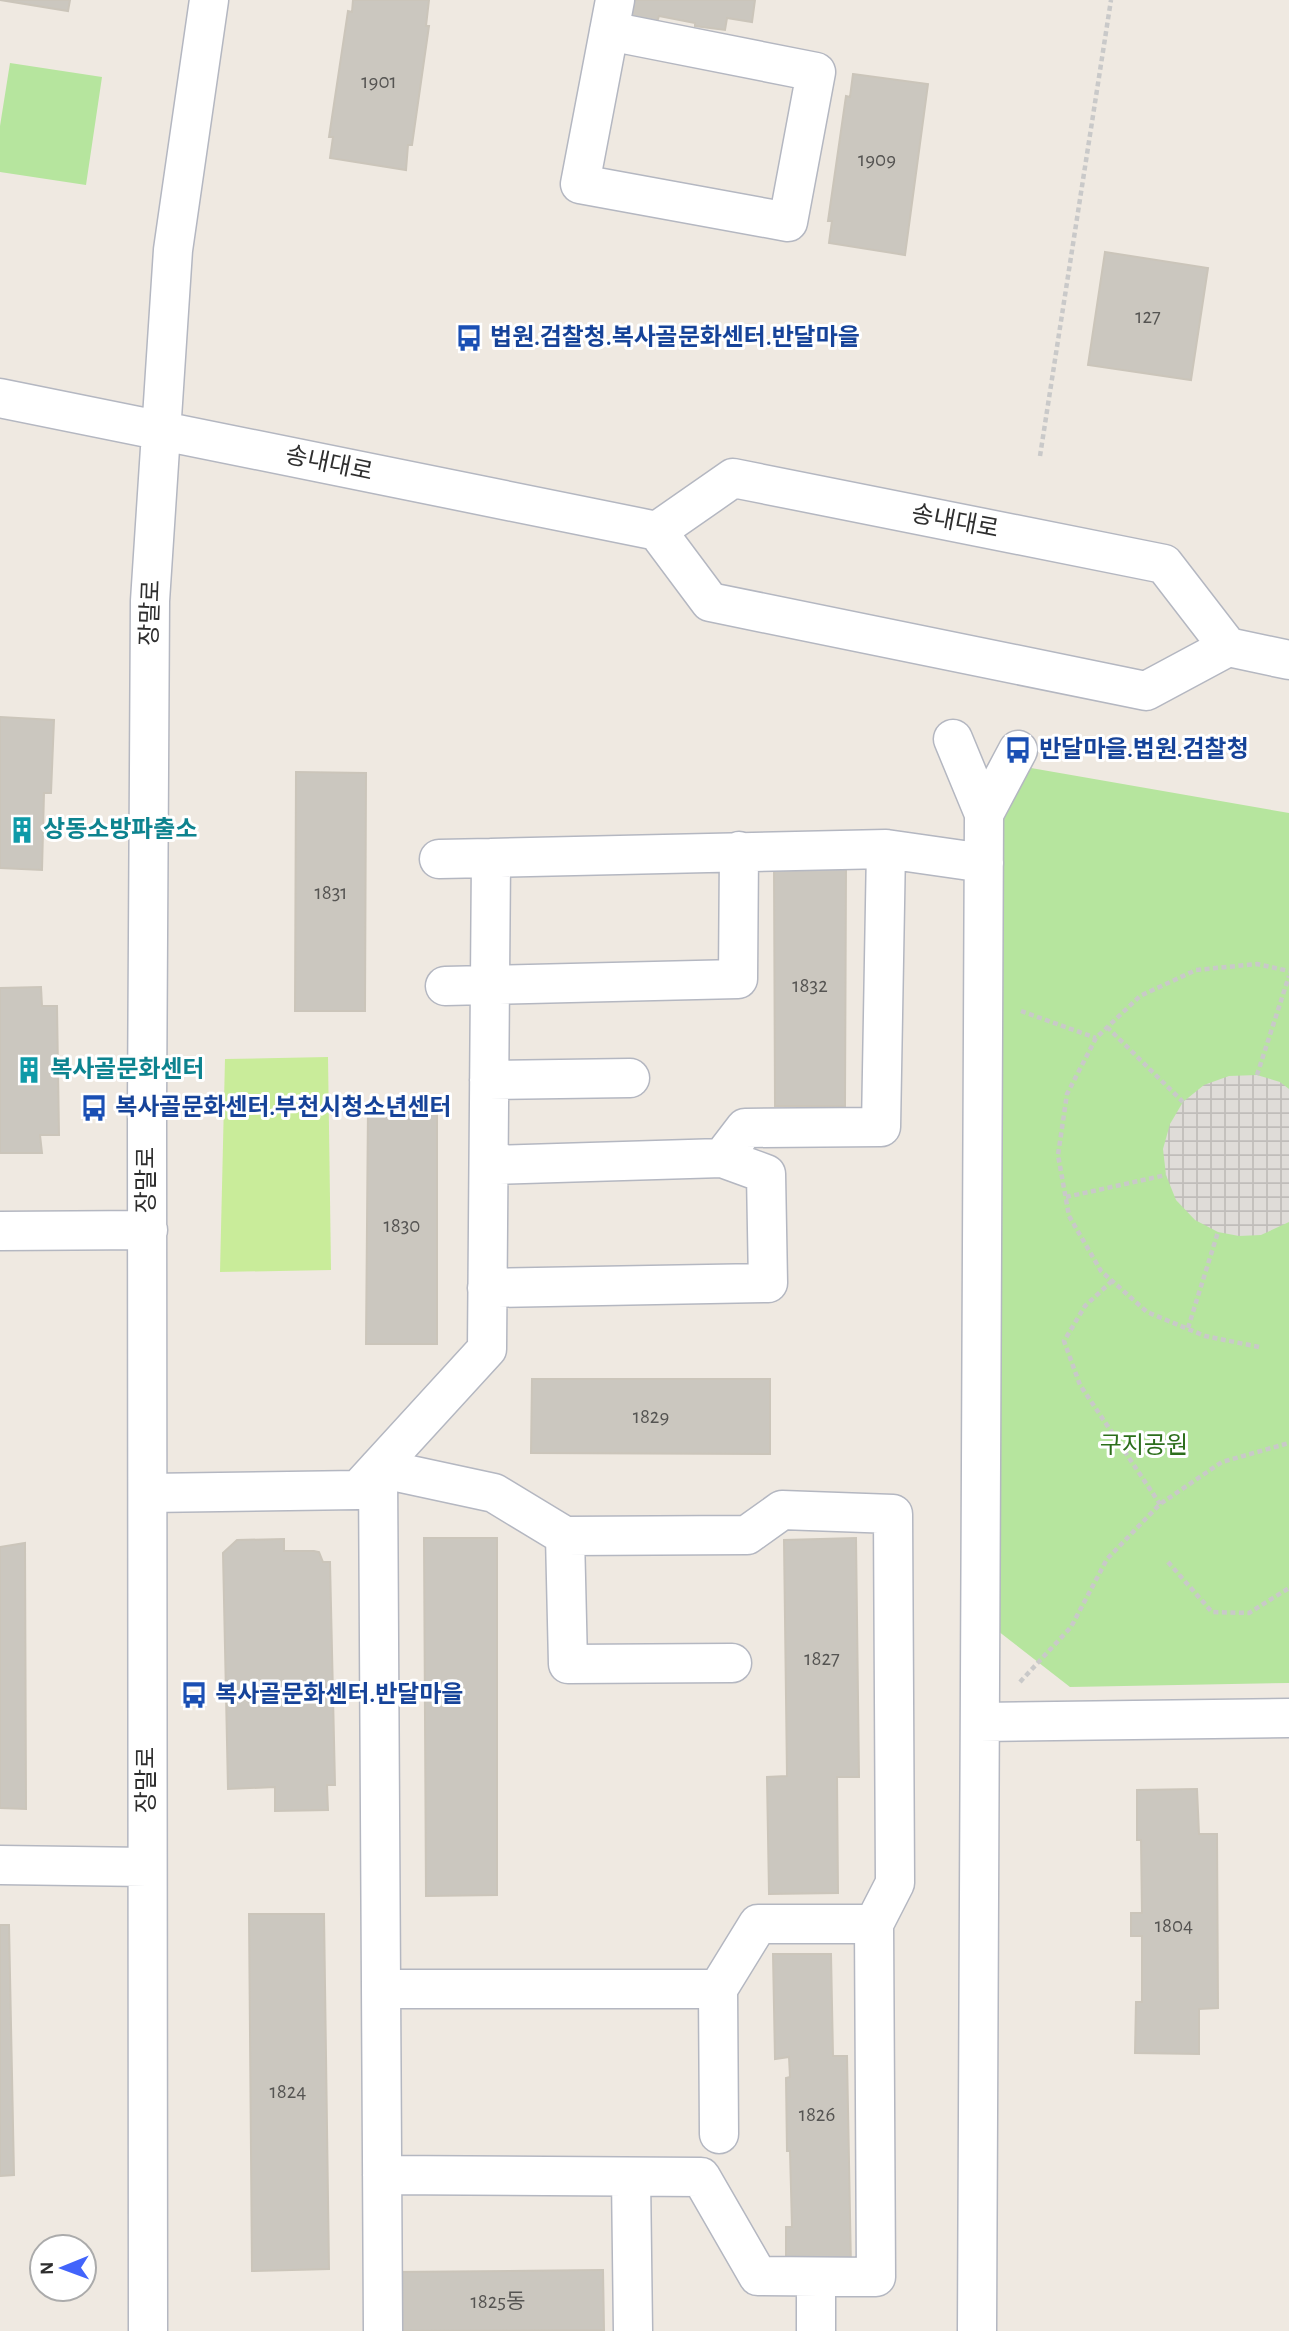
<svg xmlns="http://www.w3.org/2000/svg" width="1289" height="2331" font-family="'Alegreya Sans','Noto Sans KR',sans-serif">
  <style>
    .grass { fill: #b6e59e }
    .pitch { fill: #c9ec9a }
    .plaza { fill: url(#plaza-grid) }
    .building { fill: #cbc7bf; stroke: #cbc5ba; stroke-width: 2 }
    .lines { fill: none; stroke-linecap: round; stroke-linejoin: round }
    .minor-casing { stroke: #b4b7c1; stroke-width: 41 }
    .path { stroke: #c9c9c9; stroke-width: 4.5; stroke-dasharray: 5 3.5; stroke-linecap: butt }
    .minor { stroke: #fff; stroke-width: 38 }
    .labels { text-anchor: middle; dominant-baseline: central; stroke-width: 6; stroke-linejoin: round; paint-order: stroke }
    .number-label { font-size: 21px; fill: #555452 }
    .transit-label { font-size: 24px; font-weight: bold; fill: #164399; stroke: #fff; text-anchor: start }
    .street-label { font-size: 24px; fill: #2e2e2e; stroke: #fff }
    .culture-label { font-size: 24px; font-weight: bold; fill: #0d838f; stroke: #fff; text-anchor: start }
    .park-label { font-size: 24px; fill: #2c6e1b; stroke: #fff }
  </style>
  <defs>
    <pattern id="plaza-grid" width="8" height="8" patternUnits="userSpaceOnUse" patternTransform="scale(1.75)"><rect width="8" height="8" fill="#dfdcd8"/><path d="M0 4h8M4 0v8" fill="none" stroke="#c0bdba"/></pattern>
  </defs>
  <rect width="100%" height="100%" fill="#efe9e1"/>
  <!-- grass -->
  <path class="grass" d="M10,63l92,14 -16,108 -86,-13v-46z
    M1031,768l258,45v870l-219,4 -72,-56 5,-812z"/>
  <!-- pitch -->
  <path class="pitch" d="M328,1057l3,213 -111,2 5,-213z"/>
  <!-- plaza -->
  <path class="plaza" d="M1257,1075l23,7 9,7v133l-28,13 -22,1 -21,-4 -23,-12 -19,-20 -10,-25 -3,-26 7,-25 13,-22 21,-17 25,-9z"/>
  <!-- building -->
  <path class="building" d="M0,0h70l-2,11z
    M353,0h76l-3,26h3l-17,119h-4l-2,25 -76,-12 3,-21h-4l19,-126 4,1z
    M634,0h121l-3,22 -25,-4 -2,12 -30,-4v-3l-36,-7 -2,6 -26,-5z
    M853,74l75,10 -23,171 -76,-12 3,-22h-4l18,-125 4,1z
    M1105,252l103,16 -17,112 -103,-15z
    M0,717l54,3 -3,73h-7l-2,77 -42,-2z
    M296,772l70,1 -1,238h-70z
    M774,864l72,1 -1,241h-70z
    M41,987l1,19h15l2,129h-19l2,18h-42v-165z
    M437,1104v240h-71l2,-238z
    M532,1379h238v75l-239,-1z
    M424,1538h73v357l-71,1z
    M856,1538l3,239h-22l1,116 -69,1 -2,-117 20,-1 -3,-236z
    M284,1539v12h30l5,1 4,10h7l5,223h-8l1,25 -53,1v-24l-47,2 -5,-236 14,-13z
    M25,1543l1,266 -26,-1v-261z
    M1197,1789l2,45h18l1,174 -19,1v45l-64,-1 1,-51h6v-66h-11v-23h11l-1,-73h-4v-50z
    M249,1914h75l5,355 -77,2z
    M0,1925h9l5,250 -14,1z
    M773,1954h58l2,102h14l4,211 -65,-10v-30h6l-2,-76h-3l-1,-73 4,-1 -1,-20 -14,2z
    M603,2270l1,60 -212,1 2,-59z"/>
  <g class="lines">
    <defs>
      <path id="minor" d="M609,31l207,41 -28,150 -208,-38 35,-184
        M0,398l657,133 53,71 436,89 82,-44 61,13
        M657,531l76,-53 431,86 64,83
        M953,739l31,75 -7,1517
        M984,814l34,-64
        M886,849l98,14
        M439,859l52,-1
        M445,986l293,-7 1,-128
        M489,1080l141,-2
        M0,1231l148,-1
        M487,1288l281,-5 -2,-109 -44,-16
        M148,1493l210,-3 129,-141 4,-491 395,-9 -5,278 -136,1 -23,30 -233,7
        M565,1536l3,128 164,-1
        M980,1722l309,-4
        M0,1865l147,2
        M381,1989h337l40,-65h116
        M718,1989l1,145
        M382,2175l319,2 57,99 118,1 -2,-353 21,-41 -2,-369 -111,-4 -35,25 -182,1 -71,-43 -116,-25c2,288 3,575 5,863
        M631,2177l2,154
        M148,2331l-1,-1225 3,-505 23,-351 36,-250
        M816,2331v-54"/>
    </defs>
    <!-- minor casing -->
    <use href="#minor" class="minor-casing"/>
    <!-- path -->
    <path class="path" d="M1040,456l71,-456
      M1021,1011l75,27
      M1107,1027l76,75
      M1257,1075l32,-99
      M1066,1197l100,-22
      M1112,1281l-27,25 -21,35 16,44 80,119
      M1188,1328l30,-96
      M1259,1347l-54,-11 -58,-24 -46,-41 -32,-55 -11,-61 9,-61 29,-56 44,-42 56,-26 61,-6 32,7
      M1168,1562l44,50 37,1 40,-25
      M1020,1682l51,-55 36,-68 53,-55 62,-42 67,-19"/>
    <!-- minor -->
    <use href="#minor" class="minor"/>
  </g>
  <!-- icons -->
  <defs>
    <symbol id="bus-bare" viewBox="-9 -9 18 18"><path d="M-5-6H5V4H4V6H2V4H-2V6H-4V4H-5ZM-3.5-4V0h7V-4ZM-3.5 1.2v1.5H-2V1.2ZM2 1.2v1.5H3.5V1.2Z" fill="#1a4fb4" stroke="#fff" stroke-width="2.5" paint-order="stroke"/></symbol>
    <symbol id="building-bare" viewBox="-9 -9 18 18"><path d="M-4-6H4V6H1V3H-1V6H-4ZM-2.5-4.3h1.7v1.8h-1.7ZM.8-4.3h1.7v1.8H.8ZM-2.5-1h1.7V.8h-1.7ZM.8-1h1.7V.8H.8Z" fill="#0f9aa8" stroke="#fff" stroke-width="2.5" paint-order="stroke"/></symbol>
  </defs>
  <g fill-rule="evenodd">
    <use href="#bus-bare" x="450" y="319" width="38" height="38"/>
    <use href="#bus-bare" x="999" y="731" width="38" height="38"/>
    <use href="#building-bare" x="3" y="811" width="38" height="38"/>
    <use href="#building-bare" x="10" y="1051" width="38" height="38"/>
    <use href="#bus-bare" x="75" y="1089" width="38" height="38"/>
    <use href="#bus-bare" x="175" y="1676" width="38" height="38"/>
  </g>
  <g class="labels">
    <!-- number labels -->
    <g class="number-label">
      <text x="379" y="81">1901</text>
      <text x="877" y="159">1909</text>
      <text x="1148" y="316">127</text>
      <text x="331" y="892">1831</text>
      <text x="810" y="985">1832</text>
      <text x="402" y="1225">1830</text>
      <text x="651" y="1416">1829</text>
      <text x="822" y="1658">1827</text>
      <text x="1174" y="1925">1804</text>
      <text x="288" y="2091">1824</text>
      <text x="817" y="2114">1826</text>
      <text x="498" y="2301">1825동</text>
    </g>
    <!-- transit labels -->
    <g class="transit-label">
      <text x="490" y="338">법원.검찰청.복사골문화센터.반달마을</text>
      <text x="1039" y="750">반달마을.법원.검찰청</text>
      <text x="115" y="1108">복사골문화센터.부천시청소년센터</text>
      <text x="215" y="1695">복사골문화센터.반달마을</text>
    </g>
    <!-- street labels -->
    <g class="street-label">
      <text transform="translate(329 464) rotate(12)">송내대로</text>
      <text transform="translate(955 522) rotate(11)">송내대로</text>
      <text transform="translate(151 613) rotate(-88)">장말로</text>
      <text transform="translate(147 1180) rotate(-90)">장말로</text>
      <text transform="translate(147 1780) rotate(-90)">장말로</text>
    </g>
    <!-- culture labels -->
    <g class="culture-label">
      <text x="43" y="830">상동소방파출소</text>
      <text x="50" y="1070">복사골문화센터</text>
    </g>
    <!-- park labels -->
    <g class="park-label">
      <text x="1144" y="1446">구지공원</text>
    </g>
  </g>
  <!-- north arrow -->
  <g transform="translate(63 2268) rotate(269)"><circle r="33" fill="#ffffff" stroke="#ababab" stroke-width="2"/>
  <path d="M0-5L12 26L0 18L-12 26Z" fill="#4264fb"/>
  <text y="-10" font-size="19" font-weight="bold" text-anchor="middle" fill="#2e2e2e">N</text>
  </g>
</svg>
